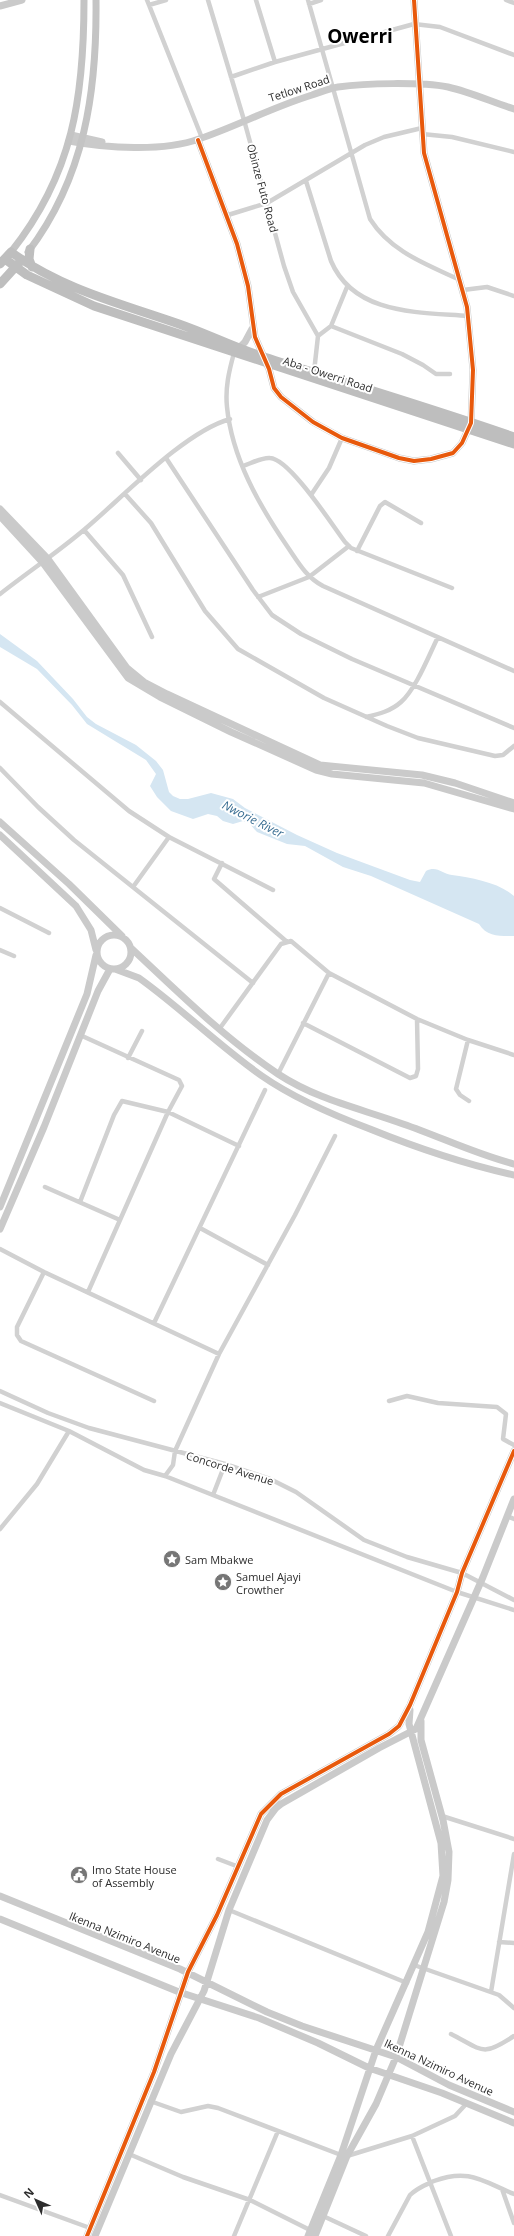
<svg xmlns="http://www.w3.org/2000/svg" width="514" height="2236" font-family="'Open Sans',sans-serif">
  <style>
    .water { fill: #d5e6f2 }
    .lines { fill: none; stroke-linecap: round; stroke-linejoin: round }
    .street { stroke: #d1d1d1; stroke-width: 4.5 }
    .secondary { stroke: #cacaca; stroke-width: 7 }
    .primary { stroke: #c4c4c4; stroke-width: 7 }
    .highway { stroke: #bebebe; stroke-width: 9 }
    .cycleway-casing { stroke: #fff; stroke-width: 6 }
    .cycleway { stroke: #e8590c; stroke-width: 4 }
    .labels { text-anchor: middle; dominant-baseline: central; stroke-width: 4; stroke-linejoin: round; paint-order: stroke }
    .street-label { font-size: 11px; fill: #2c2c2c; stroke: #fff }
    .poi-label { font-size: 11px; fill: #2c2c2c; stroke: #fff; text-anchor: start }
    .water-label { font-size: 12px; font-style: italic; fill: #376c91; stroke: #fff }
    .town-label { font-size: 19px; font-weight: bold; fill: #000; stroke: #fff }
  </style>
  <rect width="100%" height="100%" fill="#fff"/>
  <!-- water -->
  <path class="water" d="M0,634l37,27 36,38 14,18 9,7 40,21 20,16 7,9 6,22 4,4 7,3h8l23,-6 22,6 12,9 52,27 40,18 73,27 10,2 6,-11c11,-6 16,3 26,4 20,3 46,7 62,21v40c-14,0 -27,1 -35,-12l-108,-48 -28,-9 -38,-21 -18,-2 -30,-12 -8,-9 -6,-2 -10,3 -10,-3 -6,-5 -9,-2 -15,5 -22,-8 -14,-14 -7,-11 6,-12 -10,-14 -59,-36 -15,-19 -35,-36 -37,-22z"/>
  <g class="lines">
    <!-- street -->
    <path class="street" d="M147,0l55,138
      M208,0l36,120 40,146 9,26 25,44 -4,36
      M256,0l19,62
      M308,0l62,219c21,33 56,45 90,61
      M506,0l8,3
      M309,4l12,-4
      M149,5l17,-5
      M231,77l44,-15 139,-38 26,3 74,28
      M422,134l30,3 62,15
      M306,181l25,80c23,54 87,51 137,55
      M228,215l39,-12 98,-58 19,-8 38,-9
      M463,290l24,-3 27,9
      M331,326l71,28 21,11 13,9h14
      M318,336l13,-10 16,-39
      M234,353c-5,18 -9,35 -7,54 5,51 32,98 60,139 11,16 19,31 36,40l191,85
      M118,453l23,27
      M166,458l87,132 19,25 29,19 51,25 162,69
      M243,466c7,-2 19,-9 27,-8 20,1 62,67 75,84l6,6 101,40
      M125,494l26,29 54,88 33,38 86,49 63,28 31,12 77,18 8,-1 11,-9
      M311,495l18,-27 13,-30
      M84,530l39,45 29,62
      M357,551l23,-45 5,-4 36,21
      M0,594c28,-22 58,-42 85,-65 38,-32 99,-97 145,-110
      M258,597l51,-20 40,-31
      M0,702l129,109 40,26 -36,50
      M366,717c13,-3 25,-6 35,-15 15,-13 28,-47 37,-65
      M0,768l38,39 36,33 179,143
      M169,837l104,53
      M222,863l-8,16 72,62
      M0,908l49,25
      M0,950l14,6
      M303,1023l107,55 6,-2 2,-7 -1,-50
      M220,1028l61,-84 10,-3 38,32 88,46 51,21 46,15
      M80,1035l99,45 3,6 -14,26 -80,180
      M468,1040l-12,49 4,6 9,6
      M128,1058l14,-27
      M278,1074l51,-101
      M45,1187l75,33
      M80,1202l34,-87 8,-14 46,11 71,34
      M200,1228l68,37
      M0,1249l44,23 175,82
      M44,1272l-27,55v8l4,6 133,60
      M154,1323l111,-233
      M0,1391l48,22 41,15 136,36 45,15 26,13 68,48 43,17 55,16 52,27
      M389,1401l18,-5 31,7 59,4 9,7 -3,25 11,6
      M0,1403l69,28 75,39 21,6 292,116 57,18
      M165,1476l8,-11 2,-14 44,-97 76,-139 40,-79
      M213,1495l12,-31
      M507,1516l7,3
      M0,1529l37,-45 32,-53
      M442,1816l72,23
      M218,1859l21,8
      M229,1910l178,73
      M499,1942l15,1
      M414,1965l85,30 15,13
      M491,1992l23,-138
      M451,2034c33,17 31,23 63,2
      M150,2101l31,11 27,-6 10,2 123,47
      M412,2136l39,100
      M129,2154l54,23 67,23 60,30
      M347,2156l65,-20 43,-20 12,-13
      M502,2189l12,34
      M0,2195l90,33
      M323,2216l43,20
      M234,2236l44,-105
      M388,2236l22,-41c7,-7 15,-10 24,-14 35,-13 48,0 80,13"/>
    <!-- secondary -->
    <path class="secondary" d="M0,6l22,-6
      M71,135l31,7
      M198,140l39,104 11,42 7,51 14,32 5,19 7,9 32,25 29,16 57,20 15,3 17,-2 22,-6 9,-10 9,-20 2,-53 -6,-63 -43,-154 -10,-153
      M69,141c37,7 94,11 130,-2 38,-13 74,-32 113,-44 9,-3 18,-7 26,-8 28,-4 83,-5 110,0 22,5 44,15 66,22
      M236,351l9,-9 7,-13
      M0,509l48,50 79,109 17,14 23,12 153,71 102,10 33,8 59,20
      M0,516l43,47 85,115 32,19 71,35 85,38 16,4 92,9 90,26
      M0,822l69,62 53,52
      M0,835l76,71 15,24 5,20
      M97 952a17 17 0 1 1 34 0a17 17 0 1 1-34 0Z
      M131,948c47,44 93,90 147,126 40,26 81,34 125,50 38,13 72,30 111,40
      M115,969l24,9c42,30 80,68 123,98 33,23 71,39 108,53 47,19 94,35 144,46
      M0,1207l87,-213 9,-39
      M0,1229l44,-102 54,-136 12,-22
      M0,1896l180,73 87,43 35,14 94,31 53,28 65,27
      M0,1919l179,73 80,26 59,25 51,25 73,25 72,30
      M87,2236l67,-164 34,-100 29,-57 44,-101 20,-20 108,-60 10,-8 11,-21 47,-113 5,-19 52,-122
      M95,2236l76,-182 33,-63 25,-81 38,-90 9,-12 5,-4 98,-56 37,-19 67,-152 31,-78
      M308,2236l33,-81 35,-105 52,-118 15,-56 -2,-33 -32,-119 1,-14
      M315,2236l32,-80 29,-52 20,-47 48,-155 4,-22 1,-28 -6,-32 -22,-80v-19"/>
    <!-- primary -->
    <path class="primary" d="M11,252c62,-78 73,-155 73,-252
      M28,252c57,-75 69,-161 68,-252"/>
    <!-- highway -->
    <path class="highway" d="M30,249l-1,10 3,8
      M5,259l22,16 67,31 420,138
      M0,264l11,-12c50,37 111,52 168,72 29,10 56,24 85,33 83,26 167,51 250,80
      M0,284l19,-21"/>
    <defs>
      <path id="cycleway" d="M198,140l39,104 11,42 7,51 14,32 5,19 7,9 32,25 29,16 57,20 15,3 17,-2 22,-6 9,-10 9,-20 2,-53 -6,-63 -43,-154 -10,-153
        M87,2236l67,-164 34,-100 29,-57 44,-101 20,-20 108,-60 10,-8 11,-21 47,-113 5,-19 52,-122"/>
    </defs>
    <!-- cycleway casing -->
    <use href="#cycleway" class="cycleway-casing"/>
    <!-- cycleway -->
    <use href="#cycleway" class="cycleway"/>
  </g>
  <!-- icons -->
  <defs>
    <symbol id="sight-disc" viewBox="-11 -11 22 22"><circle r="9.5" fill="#767676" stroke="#fff"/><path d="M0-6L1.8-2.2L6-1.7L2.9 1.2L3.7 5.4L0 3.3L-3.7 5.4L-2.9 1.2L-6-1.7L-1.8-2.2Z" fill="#fff"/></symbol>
    <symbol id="civic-disc" viewBox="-11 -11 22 22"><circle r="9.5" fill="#767676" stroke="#fff"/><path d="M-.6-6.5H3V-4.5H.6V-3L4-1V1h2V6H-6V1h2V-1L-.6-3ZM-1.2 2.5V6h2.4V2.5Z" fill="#fff"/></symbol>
  </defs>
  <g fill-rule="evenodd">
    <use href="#sight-disc" x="162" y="1549" width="20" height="20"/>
    <use href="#sight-disc" x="213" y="1572" width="20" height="20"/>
    <use href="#civic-disc" x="69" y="1865" width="20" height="20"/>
  </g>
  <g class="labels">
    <!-- street labels -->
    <g class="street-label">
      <text transform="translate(299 88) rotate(-18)">Tetlow Road</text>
      <text transform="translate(263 188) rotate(75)">Obinze Futo Road</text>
      <text transform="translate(328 374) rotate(18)">Aba - Owerri Road</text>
      <text transform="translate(230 1468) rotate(17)">Concorde Avenue</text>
      <text transform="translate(125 1937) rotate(22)">Ikenna Nzimiro Avenue</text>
      <text transform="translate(439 2067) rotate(25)">Ikenna Nzimiro Avenue</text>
    </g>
    <!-- poi labels -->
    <g class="poi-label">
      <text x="185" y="1559">Sam Mbakwe</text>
      <text x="236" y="1576">Samuel Ajayi<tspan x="236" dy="13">Crowther</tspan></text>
      <text x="92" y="1869">Imo State House<tspan x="92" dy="13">of Assembly</tspan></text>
    </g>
    <!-- water labels -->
    <g class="water-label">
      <text transform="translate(253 819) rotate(27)">Nworie River</text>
    </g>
    <!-- town labels -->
    <g class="town-label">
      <text x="360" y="36">Owerri</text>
    </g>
  </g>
  <!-- north arrow -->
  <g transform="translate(36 2200) rotate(315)" stroke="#ffffff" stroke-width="3" paint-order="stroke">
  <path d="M0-3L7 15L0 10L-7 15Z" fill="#2c2c2c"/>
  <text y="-6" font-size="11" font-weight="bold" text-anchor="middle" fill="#2c2c2c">N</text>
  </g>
</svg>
